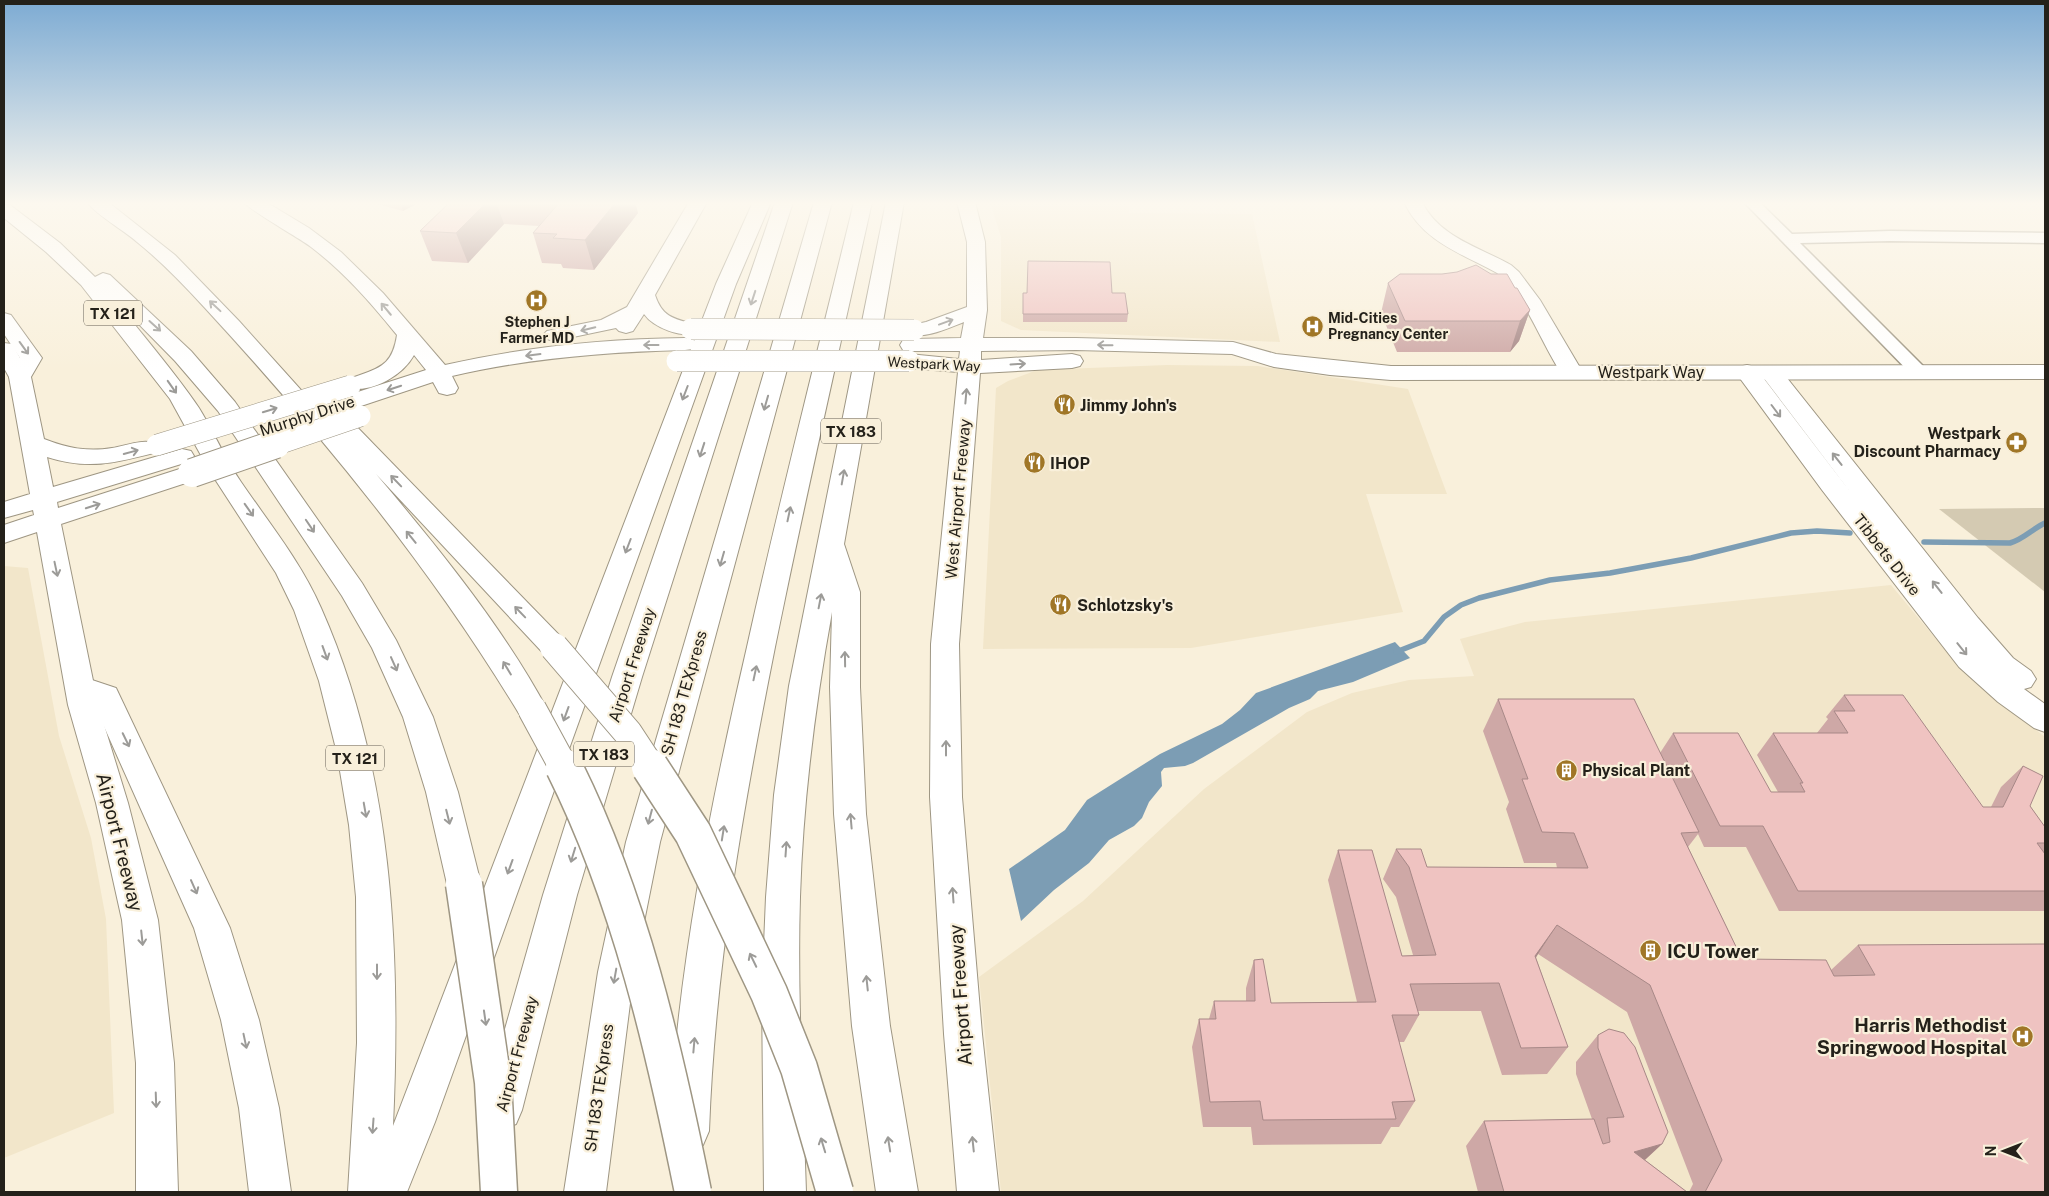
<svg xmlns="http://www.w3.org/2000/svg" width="2049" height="1196" font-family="'Public Sans',sans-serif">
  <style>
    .built { fill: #f2e6ca }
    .green { fill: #d4cab2 }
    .water { fill: #7c9db4 }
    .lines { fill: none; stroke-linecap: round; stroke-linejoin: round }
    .stream { stroke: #7c9db4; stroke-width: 5.5 }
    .minor-casing { stroke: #9e9683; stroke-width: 3 }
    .tertiary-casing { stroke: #9e9683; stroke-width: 2 }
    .secondary-casing { stroke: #9e9683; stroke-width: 2 }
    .motorway-casing { stroke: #9e9683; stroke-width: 2 }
    .minor { fill: #fff; fill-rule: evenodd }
    .tertiary { fill: #fff; fill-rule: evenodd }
    .secondary { fill: #fff; fill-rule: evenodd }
    .motorway { fill: #fff; fill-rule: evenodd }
    .secondary-bridge-far1-casing { stroke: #9e9683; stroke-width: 22; stroke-linecap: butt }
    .secondary-bridge-casing { stroke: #9e9683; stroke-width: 30; stroke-linecap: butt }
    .motorway-bridge-far1-casing { stroke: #9e9683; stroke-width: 30; stroke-linecap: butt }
    .motorway-bridge-casing { stroke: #9e9683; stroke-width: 39; stroke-linecap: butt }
    .secondary-bridge-far1 { stroke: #fff; stroke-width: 21 }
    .secondary-bridge { stroke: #fff; stroke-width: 28 }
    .motorway-bridge-far1 { stroke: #fff; stroke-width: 28 }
    .motorway-bridge { stroke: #fff; stroke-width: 36 }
    .wall { fill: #cea8a6 }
    .shaded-wall { fill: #a78887 }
    .building { fill: #efc3c1; stroke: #a78887 }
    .oneway { stroke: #9c9b98 }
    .labels { text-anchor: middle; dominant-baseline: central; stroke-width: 4.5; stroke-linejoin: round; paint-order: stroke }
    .far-poi-label { font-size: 14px; font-weight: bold; fill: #24211a; stroke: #f9f0db; text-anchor: start }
    .far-street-label { font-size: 14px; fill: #24211a; stroke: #f9f0db }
    .shield { fill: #f9f0db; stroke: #645f54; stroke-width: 1 }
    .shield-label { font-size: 15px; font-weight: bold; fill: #24211a }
    .street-label { font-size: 16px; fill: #24211a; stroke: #f9f0db }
    .poi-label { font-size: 16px; font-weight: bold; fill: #24211a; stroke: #f9f0db; text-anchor: start }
    .near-street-label { font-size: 19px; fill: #24211a; stroke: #f9f0db }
    .near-poi-label { font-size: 19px; font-weight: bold; fill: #24211a; stroke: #f9f0db; text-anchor: start }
  </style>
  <rect width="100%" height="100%" fill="#f9f0db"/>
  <!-- built -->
  <path class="built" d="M990,202h138l1,11 123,1 28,128 -259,-12 -20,-9v-84z
    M1167,365l91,1 150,23 39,105h-81l37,118 -212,36 -208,1 13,-261 12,-7 29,-11z
    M4,566l24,2 31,168 32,102 15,81 8,194 -110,45z
    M1891,585l65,78 47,41 42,33v455h-1044l-22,-215 104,-76 121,-112 103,-77 45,-19 57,-13 65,-4 -14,-37 65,-17z"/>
  <!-- green -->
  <path class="green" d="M2045,508v84l-106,-83z"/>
  <!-- water -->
  <path class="water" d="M1395,642l15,16 -57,24 -35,9 -8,8 -21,9 -96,55 -8,3 -21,2 -3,4 1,14 -13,16 -7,16 -8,8 -25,14 -20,23 -35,27 -33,31 -12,-52 56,-39 22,-30 73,-46 62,-30 18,-14 16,-17z"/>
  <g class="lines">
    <!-- stream -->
    <path class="stream" d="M1924,542l86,1c14,-4 22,-14 35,-20
      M1396,652l28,-11 20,-24 17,-12 18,-7 71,-18 60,-7 81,-15 100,-25 26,-2 33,2"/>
    <defs>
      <path id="minor" d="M1744,202h15l33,32 98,-3 155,2v10l-155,-2 -90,2 126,126 3,4 -3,4h-12z"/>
      <path id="tertiary" d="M1404,202h18c17,35 57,45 89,63l8,7 21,28 42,71 -3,5 -8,2 -8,-2c-23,-34 -35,-76 -66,-103 -36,-20 -74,-31 -93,-71z
        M1747,365l8,2 96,126 -91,-120 3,-5 8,-2 8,2 199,250 35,40 18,13 5,8 -5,8 -7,2 21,15v28l-11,-4 -36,-26 -39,-35 -137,-177 -83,-113 -3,-5 3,-5z"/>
      <path id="secondary" d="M244,202h22l43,26 32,24 42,41 62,72c79,-18 159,-26 240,-27l8,1 3,5 -3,5 -8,1c-78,2 -156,8 -233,26l6,12 -3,5 -8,2 -8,-2 -6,-11 -78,26 -8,2 -8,-2 -3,-5 3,-5 87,-28 -12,-15c-11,20 -41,38 -64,33l-3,-5c3,-5 7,-6 13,-8 24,-8 33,-14 37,-40 -26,-32 -53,-63 -86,-88 -13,-10 -61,-36 -67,-45z
        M689,202h18l-52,93c8,24 21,24 43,30l3,4 -3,4c-17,5 -44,-5 -54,-19l-11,17 -7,2 -7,-2 -3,-3 -62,13 -7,-2 -4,-4 4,-4 54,-11 26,-13z
        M957,202h18l10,40 2,68 -4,28h93l157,4 43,12 115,12 654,-1v14l-654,1 -61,-5 -56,-8 -42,-13 -156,-4 -95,1v9l91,-6 8,2 3,5 -3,5 -8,2 -92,5 -21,271 3,153 20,237 17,158h-42l-13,-158 -14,-237 1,-153 27,-272 -49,-4 -8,-2 -3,-5 3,-5 8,-2 50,5 1,-8h-49l-8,-1 -3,-5 3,-5 8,-1 50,-1 3,-16c-18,7 -38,17 -57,12l-4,-4 4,-4 19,-4 41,-15v-65z
        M4,343l8,1 19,33 13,62c23,9 43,13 68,9 14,-2 29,-9 42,-5l4,5 -4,5c-39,10 -66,17 -107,4l6,30 129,-38 9,2 3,5 -3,5 -134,41 1,6 134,-43 9,3 3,5 -3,5 -140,46 37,181 30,98 30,117 16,143 4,129h-42v-129l-14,-143 -26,-117 -28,-98 -31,-173 -33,11v-18l30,-10 -1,-5 -29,8v-16l26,-8 -21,-117 -5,-9z"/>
      <path id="motorway" d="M87,202h21l67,53 64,66 98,109 3,-4 8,-2 8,2 208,214 4,7 -4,7 -10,4 -10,-4 -168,-180c60,71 127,153 171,235l-4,8 -11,4 -11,-4c-89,-148 -199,-282 -316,-409 -21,-23 -43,-46 -68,-66 -12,-11 -42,-28 -50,-40z
        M753,202h18l-35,82 -301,838 -28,70h-59l9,-149 -1,-146 -7,-72 -12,-72 -18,-72 -25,-71 -18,-37 -67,-103 -39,-71 -89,-114 -35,-33 -42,-34v-14l6,1 50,38 35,34 8,-4 7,2 81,76 44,51 127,181 34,57 37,77 25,75 23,92 -5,11 -12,4 -12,-4 -5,-11 -21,-92 -23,-75 -31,-69 -30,-52 -124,-185 -43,-50 -59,-60c28,36 58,70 83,107 15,24 26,51 42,74 28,41 60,80 80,126 72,162 80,344 72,518l323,-842z
        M775,202h18l-151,475 -65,218 -55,215 -6,14 -14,6 -14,-6 -6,-14 61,-215 69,-218z
        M814,202h18l-172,640 -26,130 -28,220h-42l34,-220 28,-130z
        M854,202h18c-33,148 -67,297 -97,445 -32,161 -60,320 -66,484l-6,14 -14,6 -14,-6 -6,-14c9,-164 41,-324 78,-484 33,-149 71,-297 107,-445z
        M886,202h18l-60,342 16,48v95l6,127 24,212 28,166h-42l-24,-166 -18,-212 -4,-127 2,-75c-17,94 -29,189 -32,285 -3,98 3,197 6,295h-42l-2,-200 4,-95 8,-102 15,-109z
        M4,313l7,2 31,43 -14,24 -8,2 -8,-2 -3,-5 11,-19 -16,-24z
        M80,676l36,12 114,240 29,92 20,88 12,84h-42l-10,-84 -18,-88 -27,-92 -100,-224 -24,-9 -5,-8 5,-8z"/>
    </defs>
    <!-- minor casing -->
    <use href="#minor" class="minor-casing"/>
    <!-- tertiary casing -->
    <use href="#tertiary" class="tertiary-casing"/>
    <!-- secondary casing -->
    <use href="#secondary" class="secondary-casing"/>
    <!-- motorway casing -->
    <use href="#motorway" class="motorway-casing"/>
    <!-- minor -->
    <use href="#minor" class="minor"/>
    <!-- tertiary -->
    <use href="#tertiary" class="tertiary"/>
    <!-- secondary -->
    <use href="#secondary" class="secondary"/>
    <!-- motorway -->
    <use href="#motorway" class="motorway"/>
    <defs>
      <path id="secondary-bridge-far1" d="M691,329l223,1
        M677,361h232
        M157,445l193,-59
        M272,446l88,-30"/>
      <path id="secondary-bridge" d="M192,473l84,-29"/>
      <path id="motorway-bridge-far1" d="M554,647l74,86 23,35
        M532,709l32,59"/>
      <path id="motorway-bridge" d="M564,767c66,132 100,281 129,425
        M650,767l43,66 76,160 30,75 36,124
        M464,884l29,198 6,110"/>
    </defs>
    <!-- secondary-bridge-far1 casing -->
    <use href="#secondary-bridge-far1" class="secondary-bridge-far1-casing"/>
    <!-- secondary-bridge casing -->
    <use href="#secondary-bridge" class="secondary-bridge-casing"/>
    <!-- motorway-bridge-far1 casing -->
    <use href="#motorway-bridge-far1" class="motorway-bridge-far1-casing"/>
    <!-- motorway-bridge casing -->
    <use href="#motorway-bridge" class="motorway-bridge-casing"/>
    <!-- secondary-bridge-far1 -->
    <use href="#secondary-bridge-far1" class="secondary-bridge-far1"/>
    <!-- secondary-bridge -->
    <use href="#secondary-bridge" class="secondary-bridge"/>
    <!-- motorway-bridge-far1 -->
    <use href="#motorway-bridge-far1" class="motorway-bridge-far1"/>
    <!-- motorway-bridge -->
    <use href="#motorway-bridge" class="motorway-bridge"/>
  </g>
  <!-- wall -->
  <path class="wall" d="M370,202h50l-17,9z
    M450,202h185l3,11 -44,57 -31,-2 -2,-4 -19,-1 -9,-30 6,-7 -35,-2 -36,39 -36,-2 -12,-30z
    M1388,283l127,5 15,22 -11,31 -9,11h-113l-16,-39z
    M1023,293h89l16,21 -1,8h-104z
    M1844,695l139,112h8l10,-20 22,-21 7,40 15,21v84h-266l-33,-64h-42l-6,-13 -10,13 54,112 89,11 27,-25 187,247h-356l4,-8 -66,-172 -89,-58 -2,4 32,89 -21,27 -45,1 -21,-64h-63l1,4 -15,27h-5l16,59 -16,26h-8l-10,17 -128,1 -2,-18h-48l-11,-80 7,-28h10l5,-18h32v-13l8,-28 17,43 86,-1 -29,-122 10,-30 64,106 11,-1 -17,-58 -13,-18 13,-30 31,18 130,1 -1,-5h-32l-18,-54 3,-7 -26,-71 15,-32 162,54 13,-20 98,59h7l-21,-37 16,-22h44l11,-14 -2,-2z
    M1598,1035l64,109 -17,16 42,32h-209l-12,-46 18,-25 108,-2 -16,-45v-12z"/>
  <!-- shaded-wall -->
  <path class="shaded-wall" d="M400,202h20l-17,9z
    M487,202h9l8,22 -36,39 -12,-30z
    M616,202h19l3,11 -44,57 -9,-30z
    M1530,310l-11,31 -9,11 10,-31z
    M1557,925l-19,29 -21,31 18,-29z
    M1662,1144l-26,24 -2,-16z"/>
  <!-- building -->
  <path class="building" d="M450,202h37l-31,31 -36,-2z
    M560,202h56l-31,38 -32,-2 4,-4 -24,-1z
    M1028,261l82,1 2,31h13l3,21h-105v-21h4z
    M1476,265l15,9h16l8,14h2l13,22 -10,11h-115l-17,-38 12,-9h42l15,-2z
    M1844,695h59l80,112h20l20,-41 20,10 -13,30 15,21v16h-8l8,11v37h-247l-35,-65h-43l-47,-93h65l33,59h34l-5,-9h3l-30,-50h75l-14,-22h21z
    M1498,699h136l65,133 -18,1 61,126 84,1 8,16 41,-1 -17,-30 187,-1v248h-340l17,-32 -72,-175 -93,-60 -22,31 33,91 -47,1 -22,-65 -89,1 9,31h-27l23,86 -23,1 4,17 -133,1 -3,-19 -50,1 -11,-83h17l-2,-18h41l-1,-41 9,-1 8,44 105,-1 -38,-152h34l30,106 34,-1 -27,-88 -13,-18h25l6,18 161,1 -14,-35 -32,-1 -20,-53h6z
    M1609,1029l15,4 11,14 33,85 -6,12 -28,8 53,40h-183l-20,-71 110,-2 9,25 7,-2 -3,-24 17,-1 -26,-69v-13z"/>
  <!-- one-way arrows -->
  <defs><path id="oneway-shaft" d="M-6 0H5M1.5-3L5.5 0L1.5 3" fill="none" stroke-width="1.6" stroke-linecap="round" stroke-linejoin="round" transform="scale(1.25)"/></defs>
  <g class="oneway">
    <use href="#oneway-shaft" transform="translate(753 298) rotate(108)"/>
    <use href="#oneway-shaft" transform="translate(215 306) rotate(-137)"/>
    <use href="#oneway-shaft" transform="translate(386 309) rotate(-130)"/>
    <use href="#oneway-shaft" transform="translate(946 322) rotate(-20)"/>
    <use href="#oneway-shaft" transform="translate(155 326) rotate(42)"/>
    <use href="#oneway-shaft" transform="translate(588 329) rotate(167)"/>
    <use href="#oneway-shaft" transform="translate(651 345) rotate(180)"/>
    <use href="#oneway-shaft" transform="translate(1105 345) rotate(-179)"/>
    <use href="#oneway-shaft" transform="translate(24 348) rotate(54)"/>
    <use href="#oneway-shaft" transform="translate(533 355) rotate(173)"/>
    <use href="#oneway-shaft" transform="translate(1018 364) rotate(-3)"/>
    <use href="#oneway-shaft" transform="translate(172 387) rotate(55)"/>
    <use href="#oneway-shaft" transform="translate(394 388) rotate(162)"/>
    <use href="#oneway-shaft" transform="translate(685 393) rotate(111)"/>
    <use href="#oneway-shaft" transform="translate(966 396) rotate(-85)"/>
    <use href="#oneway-shaft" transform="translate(766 403) rotate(106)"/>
    <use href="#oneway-shaft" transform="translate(270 410) rotate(-17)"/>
    <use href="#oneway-shaft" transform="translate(1776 411) rotate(53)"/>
    <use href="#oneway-shaft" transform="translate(702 450) rotate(108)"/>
    <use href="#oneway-shaft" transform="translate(131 452) rotate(-15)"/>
    <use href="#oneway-shaft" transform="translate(1837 459) rotate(-128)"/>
    <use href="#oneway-shaft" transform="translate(843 477) rotate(-80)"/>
    <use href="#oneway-shaft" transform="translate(396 481) rotate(-134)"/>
    <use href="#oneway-shaft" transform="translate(93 506) rotate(-18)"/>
    <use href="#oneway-shaft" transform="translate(249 510) rotate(55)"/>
    <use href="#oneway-shaft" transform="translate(789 514) rotate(-78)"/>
    <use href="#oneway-shaft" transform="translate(310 526) rotate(56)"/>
    <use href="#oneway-shaft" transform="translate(411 537) rotate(-129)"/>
    <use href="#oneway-shaft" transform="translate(628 546) rotate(111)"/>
    <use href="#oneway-shaft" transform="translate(722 559) rotate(106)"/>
    <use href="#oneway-shaft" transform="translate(56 569) rotate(78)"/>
    <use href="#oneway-shaft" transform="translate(1937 587) rotate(-128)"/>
    <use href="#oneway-shaft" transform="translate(820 601) rotate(-79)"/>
    <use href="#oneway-shaft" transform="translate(520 612) rotate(-134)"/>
    <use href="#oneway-shaft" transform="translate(1962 649) rotate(51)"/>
    <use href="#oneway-shaft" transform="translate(325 653) rotate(70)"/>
    <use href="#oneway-shaft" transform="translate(845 659) rotate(-91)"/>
    <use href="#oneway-shaft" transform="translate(394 664) rotate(66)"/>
    <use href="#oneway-shaft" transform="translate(507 668) rotate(-121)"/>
    <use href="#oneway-shaft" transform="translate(755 673) rotate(-78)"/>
    <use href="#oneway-shaft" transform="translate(566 714) rotate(110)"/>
    <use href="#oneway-shaft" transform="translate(126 740) rotate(64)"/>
    <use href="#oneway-shaft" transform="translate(946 748) rotate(-90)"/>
    <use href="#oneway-shaft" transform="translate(365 810) rotate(80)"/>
    <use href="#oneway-shaft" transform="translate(448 817) rotate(76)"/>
    <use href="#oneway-shaft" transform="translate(650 817) rotate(105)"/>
    <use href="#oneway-shaft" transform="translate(851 821) rotate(-95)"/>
    <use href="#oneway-shaft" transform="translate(723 833) rotate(-81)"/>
    <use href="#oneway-shaft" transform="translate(786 849) rotate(-86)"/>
    <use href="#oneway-shaft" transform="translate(573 855) rotate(107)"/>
    <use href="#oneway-shaft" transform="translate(510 867) rotate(110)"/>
    <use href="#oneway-shaft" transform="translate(194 887) rotate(66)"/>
    <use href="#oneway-shaft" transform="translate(953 895) rotate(-94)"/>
    <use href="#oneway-shaft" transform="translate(142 938) rotate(84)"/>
    <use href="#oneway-shaft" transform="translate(753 960) rotate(-116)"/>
    <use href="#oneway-shaft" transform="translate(377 972) rotate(90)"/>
    <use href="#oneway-shaft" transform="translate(615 976) rotate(100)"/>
    <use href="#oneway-shaft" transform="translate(867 983) rotate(-96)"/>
    <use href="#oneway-shaft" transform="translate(485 1018) rotate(82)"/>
    <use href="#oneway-shaft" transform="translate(245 1041) rotate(78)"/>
    <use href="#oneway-shaft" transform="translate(694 1045) rotate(-85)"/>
    <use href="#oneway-shaft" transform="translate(156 1100) rotate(88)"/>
    <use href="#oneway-shaft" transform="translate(373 1126) rotate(94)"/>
    <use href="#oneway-shaft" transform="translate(889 1144) rotate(-99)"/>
    <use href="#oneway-shaft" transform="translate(973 1144) rotate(-96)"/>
    <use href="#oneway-shaft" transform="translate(823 1145) rotate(-107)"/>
  </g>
  <!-- sky -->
  <linearGradient id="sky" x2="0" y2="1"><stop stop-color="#7dabd3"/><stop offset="0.55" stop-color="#fcf8ef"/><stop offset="1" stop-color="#fcf8ef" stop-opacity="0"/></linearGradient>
  <rect width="2049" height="370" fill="url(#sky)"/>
  <!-- icons -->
  <defs>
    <symbol id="hospital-disc" viewBox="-11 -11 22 22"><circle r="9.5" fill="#a07626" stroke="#f9f0db"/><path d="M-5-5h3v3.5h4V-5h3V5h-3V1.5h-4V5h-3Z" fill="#fff"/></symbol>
    <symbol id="restaurant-disc" viewBox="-11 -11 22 22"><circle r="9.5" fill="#a07626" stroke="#f9f0db"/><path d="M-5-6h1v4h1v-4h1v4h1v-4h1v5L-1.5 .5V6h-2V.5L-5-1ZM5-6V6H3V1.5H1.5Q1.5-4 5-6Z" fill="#fff"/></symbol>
    <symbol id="pharmacy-disc" viewBox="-11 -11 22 22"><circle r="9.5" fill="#a07626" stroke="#f9f0db"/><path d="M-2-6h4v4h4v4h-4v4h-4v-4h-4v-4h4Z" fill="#fff"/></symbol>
    <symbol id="building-disc" viewBox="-11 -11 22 22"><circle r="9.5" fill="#a07626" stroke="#f9f0db"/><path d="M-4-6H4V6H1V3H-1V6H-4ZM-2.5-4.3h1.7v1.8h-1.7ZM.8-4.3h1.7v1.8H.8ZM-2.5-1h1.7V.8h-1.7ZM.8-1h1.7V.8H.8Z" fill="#fff"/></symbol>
  </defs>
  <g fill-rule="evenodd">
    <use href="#hospital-disc" x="524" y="288" width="25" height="25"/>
    <use href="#hospital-disc" x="1300" y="314" width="25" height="25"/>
    <use href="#restaurant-disc" x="1052" y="392" width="25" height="25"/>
    <use href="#pharmacy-disc" x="2004" y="430" width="25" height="25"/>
    <use href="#restaurant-disc" x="1022" y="450" width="25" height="25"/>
    <use href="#restaurant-disc" x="1048" y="592" width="25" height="25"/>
    <use href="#building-disc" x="1554" y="758" width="25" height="25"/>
    <use href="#building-disc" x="1638" y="938" width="25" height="25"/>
    <use href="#hospital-disc" x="2010" y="1024" width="25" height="25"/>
  </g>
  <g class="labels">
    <!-- far-poi labels -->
    <g class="far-poi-label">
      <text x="1328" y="318">Mid-Cities<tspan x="1328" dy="16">Pregnancy Center</tspan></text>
      <text x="537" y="322" text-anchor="middle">Stephen J<tspan x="537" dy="16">Farmer MD</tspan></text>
    </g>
    <!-- far-street labels -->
    <g class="far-street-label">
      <text transform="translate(934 364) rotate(3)">Westpark Way</text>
    </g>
    <!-- shield labels -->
    <g class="shield">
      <rect x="84" y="300.5" width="58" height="25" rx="4"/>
      <rect x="821" y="418.5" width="60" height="25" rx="4"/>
      <rect x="574" y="741.5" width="60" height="25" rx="4"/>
      <rect x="326" y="745.5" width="58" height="25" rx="4"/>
    </g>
    <g class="shield-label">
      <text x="113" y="313">TX 121</text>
      <text x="851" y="431">TX 183</text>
      <text x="604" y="754">TX 183</text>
      <text x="355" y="758">TX 121</text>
    </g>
    <!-- street labels -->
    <g class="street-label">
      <text x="1651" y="372">Westpark Way</text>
      <text transform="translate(307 416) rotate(-18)">Murphy Drive</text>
      <text transform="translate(958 499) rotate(-85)">West Airport Freeway</text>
      <text transform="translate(1887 555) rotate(52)">Tibbets Drive</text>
      <text transform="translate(632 665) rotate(-72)">Airport Freeway</text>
      <text transform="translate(684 693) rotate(-74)">SH 183 TEXpress</text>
      <text transform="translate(517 1054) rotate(-75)">Airport Freeway</text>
      <text transform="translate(599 1088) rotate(-82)">SH 183 TEXpress</text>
    </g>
    <!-- poi labels -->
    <g class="poi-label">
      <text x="1080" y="405">Jimmy John's</text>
      <text x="2001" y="433" text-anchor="end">Westpark<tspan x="2001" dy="18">Discount Pharmacy</tspan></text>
      <text x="1050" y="463">IHOP</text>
      <text x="1077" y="605">Schlotzsky's</text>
      <text x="1582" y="770">Physical Plant</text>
    </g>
    <!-- near-street labels -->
    <g class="near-street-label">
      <text transform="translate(120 842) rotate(76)">Airport Freeway</text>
      <text transform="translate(960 995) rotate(-94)">Airport Freeway</text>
    </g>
    <!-- near-poi labels -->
    <g class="near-poi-label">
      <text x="1667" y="951">ICU Tower</text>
      <text x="2007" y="1025" text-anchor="end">Harris Methodist<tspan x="2007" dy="22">Springwood Hospital</tspan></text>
    </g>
  </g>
  <!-- border -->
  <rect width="2049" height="1196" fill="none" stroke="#24211a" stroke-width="10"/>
  <!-- north arrow -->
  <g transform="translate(2004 1151) rotate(270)" stroke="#f9f0db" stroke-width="4" paint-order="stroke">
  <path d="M0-4L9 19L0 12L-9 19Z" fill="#24211a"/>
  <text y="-8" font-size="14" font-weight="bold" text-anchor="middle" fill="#24211a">N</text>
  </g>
</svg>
